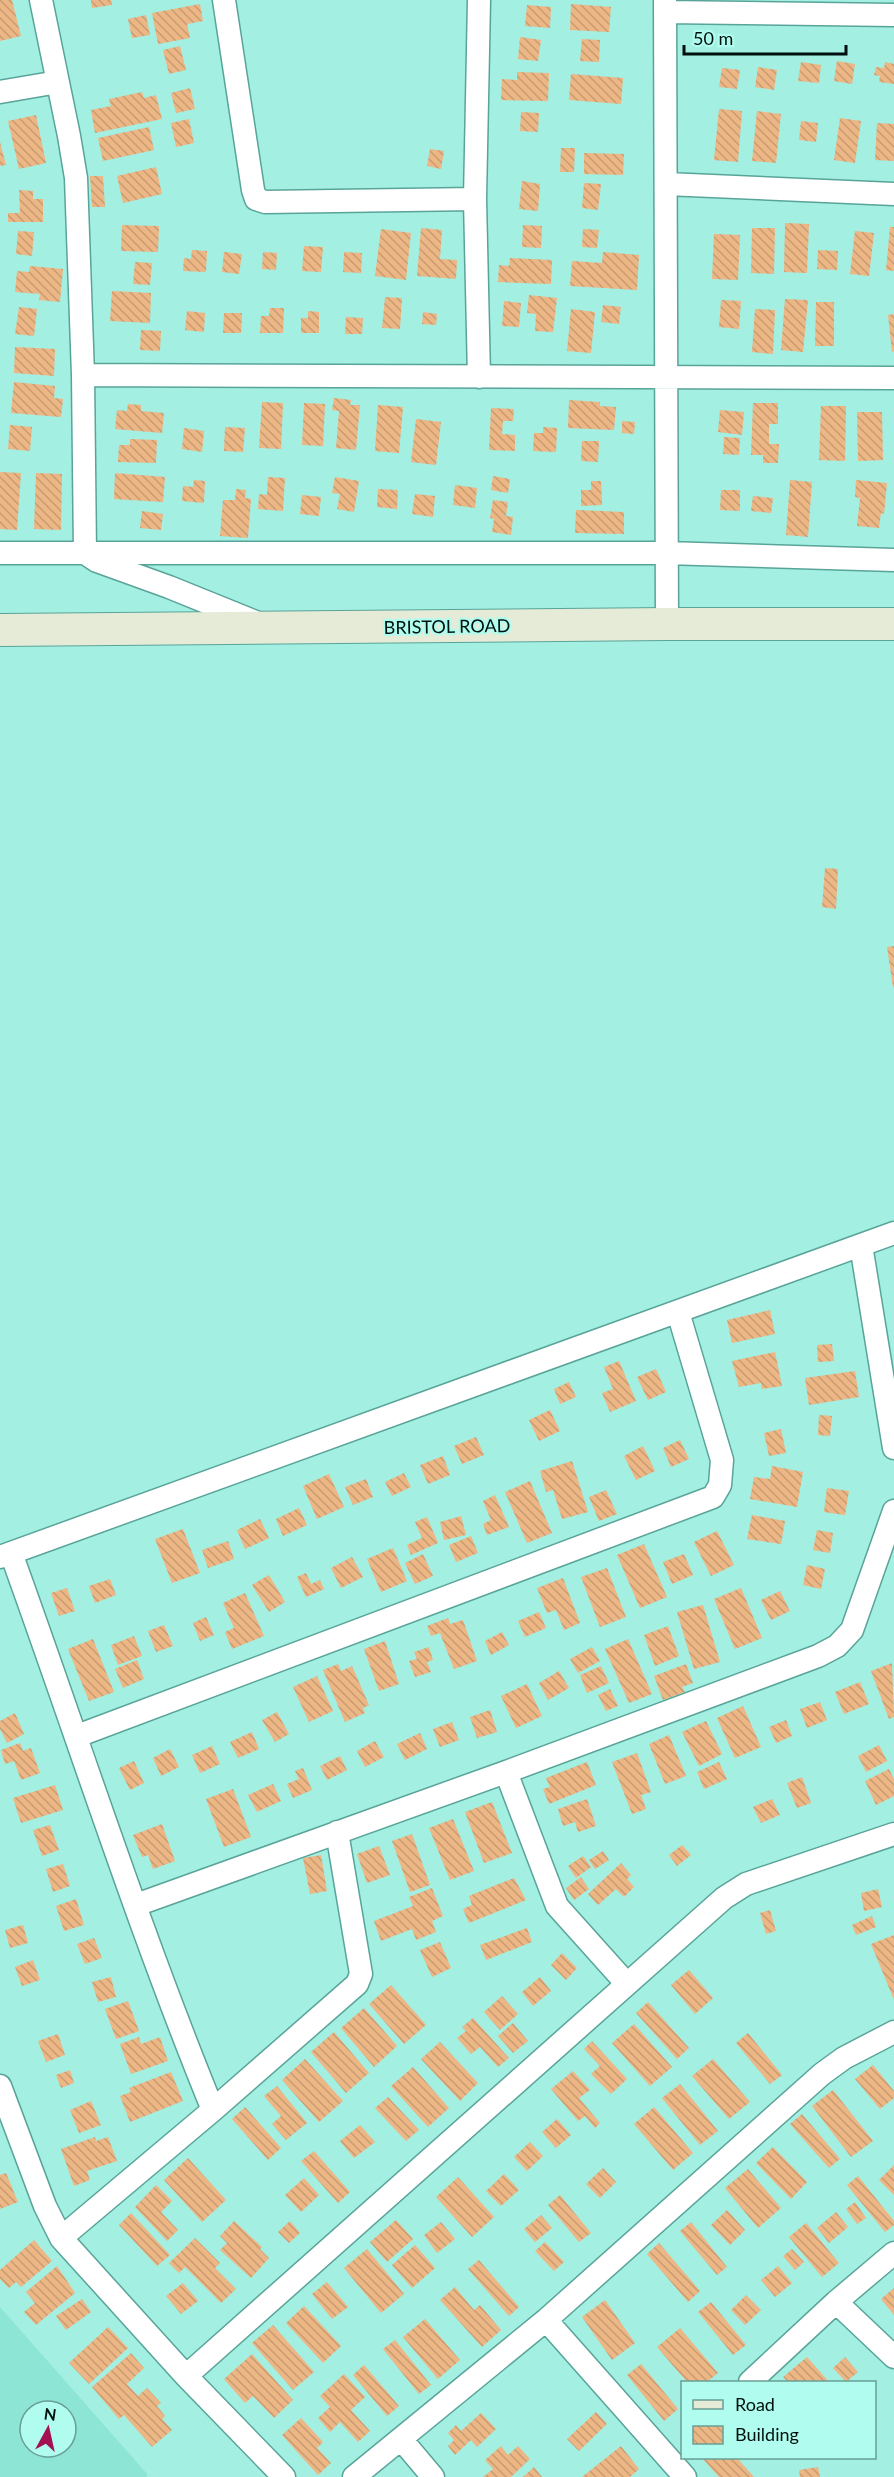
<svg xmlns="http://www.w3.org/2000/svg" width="894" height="2477" font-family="Lato,sans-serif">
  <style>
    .built { fill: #8de5d6; fill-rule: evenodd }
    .building { fill: url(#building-back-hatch) }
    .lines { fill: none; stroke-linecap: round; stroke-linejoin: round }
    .street-casing { stroke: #59a499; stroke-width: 25 }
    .secondary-casing { stroke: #59a499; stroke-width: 34 }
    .street { stroke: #fff; stroke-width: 22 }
    .secondary { stroke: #e5ebd7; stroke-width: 32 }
    .labels { text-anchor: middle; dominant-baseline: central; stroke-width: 4.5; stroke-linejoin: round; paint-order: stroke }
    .street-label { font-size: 18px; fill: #00110e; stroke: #b0fdef }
  </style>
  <defs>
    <pattern id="building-back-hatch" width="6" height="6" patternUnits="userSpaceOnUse" patternTransform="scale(1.5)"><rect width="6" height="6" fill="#ecb685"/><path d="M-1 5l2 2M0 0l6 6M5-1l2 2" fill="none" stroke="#c99b72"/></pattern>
  </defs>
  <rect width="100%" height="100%" fill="#a3efe2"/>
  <!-- built -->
  <path class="built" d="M0,2307l148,168 -2,2h-146zM30,2411h36v36h-36z"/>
  <!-- building -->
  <path class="building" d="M0,0h12l9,36 -21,5z
    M91,0h20l1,5 -20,3z
    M200,4l3,17 -16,3 3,14 -32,6 -6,-31z
    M571,4l40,3 -2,25 -39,-2z
    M527,5l24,2 -1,21 -25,-2z
    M146,15l4,20 -18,3 -4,-19z
    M520,37l21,3 -3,21 -20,-2z
    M582,39l18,1 -1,22 -19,-1z
    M180,46l6,24 -17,4 -6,-24z
    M837,61l18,3 -3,20 -18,-3z
    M801,62l20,3 -2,18 -21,-2z
    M885,62l9,2v20l-15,-2 1,-6 -6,-1 2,-8 8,1z
    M758,67l19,3 -3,20 -19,-3z
    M722,68l18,2 -3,19 -18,-2z
    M517,72l32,1 -1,28 -47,-1 1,-21 15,1z
    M571,74l52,4 -2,26 -52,-4z
    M190,88l5,21 -19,4 -5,-20z
    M142,92l2,6 12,-3 6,24 -67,14 -4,-23 20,-4 -2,-7z
    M719,109l23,2 -4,51 -24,-2z
    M757,111l24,3 -5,49 -24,-2z
    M521,112l18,1 -1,19 -18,-1z
    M36,115l10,48 -27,6 -11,-48z
    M840,118l21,3 -6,42 -21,-3z
    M189,119l5,24 -18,4 -5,-24z
    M801,121l17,2 -2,19 -17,-2z
    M877,123l17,1v37l-19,-1z
    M149,127l5,23 -51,11 -5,-23z
    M0,142l6,23 -6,1z
    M561,148h14l-1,24h-14z
    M430,149l14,2 -3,18 -14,-3z
    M584,153l40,1 -1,21 -39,-1z
    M156,167l6,27 -39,9 -6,-27z
    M90,176h13l2,31h-13z
    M522,181l18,3 -2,27 -19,-2z
    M584,183l17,1 -3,26 -16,-2z
    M19,190l14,1v8h10v23h-35v-9h12z
    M785,223l24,1 -2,49 -23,-1z
    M122,225l37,1 -1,26 -37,-1z
    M523,225l19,1 -1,22 -19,-1z
    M890,227h4v44l-8,-1z
    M421,228l21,2 -2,29 17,1 -1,19 -39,-3z
    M752,228h23l-1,46 -23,-1z
    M381,229l30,4 -5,47 -31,-4z
    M583,229l16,1 -2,18 -15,-1z
    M18,231l16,1 -2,24 -16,-2z
    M855,231l19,2 -5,43 -19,-2z
    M714,234l26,1 -2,45 -26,-1z
    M304,246l19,1 -2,25 -19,-1z
    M192,250l15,1 -1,21 -23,-1 1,-13 7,1z
    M818,250l20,1 -1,19 -20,-1z
    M224,252l18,2 -3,20 -17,-2z
    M263,252l14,1 -1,17 -14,-1z
    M344,252l18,1 -1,20 -18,-1z
    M603,252l36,3 -2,35 -67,-4 2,-25 30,2z
    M510,258l42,2 -1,24 -53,-2 1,-17 10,1z
    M135,262l17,1 -2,22 -17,-1z
    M30,266l33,3 -3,33 -21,-2 1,-6 -25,-2 2,-21 12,1z
    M112,291l39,2 -1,30 -40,-2z
    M529,295l28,3 -4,34 -18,-1 1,-17 -9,-1z
    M385,297l17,1 -2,31 -18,-1z
    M785,299l23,1 -5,52 -22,-2z
    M721,300l20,1 -2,28 -20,-2z
    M504,301l17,2 -2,24 -17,-1z
    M816,302h18v44h-19z
    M603,305l18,2 -2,17 -18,-2z
    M19,307l18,2 -3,27 -19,-2z
    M270,308h14l-1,25h-23l1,-17h8z
    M571,309l24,3 -4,41 -24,-2z
    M755,309l20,1 -2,44 -21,-2z
    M187,311l18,2 -1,19 -19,-2z
    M308,311l11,1v21h-18v-15h7z
    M423,312l14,2 -1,11 -14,-1z
    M224,313h18l-1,20h-18z
    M894,314v37l-2,1 -4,-37z
    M346,317l17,1 -1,16h-17z
    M141,330l20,1 -1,20 -20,-1z
    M15,347l40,2 -1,27 -40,-3z
    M14,382l41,4 -1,12 9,1 -2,18 -50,-4z
    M334,398l17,2 -1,5h10l-4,45 -20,-2 3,-37 -7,-1z
    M569,400l31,2v4l16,1 -2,23 -46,-2z
    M262,402l21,1 -2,46 -22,-1z
    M304,403l21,1 -2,42 -21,-1z
    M753,403h25v21h-9v20h10l-1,19h-15v-8h-12z
    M128,404l13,1v6l23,2 -2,20 -47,-4 2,-19 10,1z
    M378,405l25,2 -4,46 -24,-2z
    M821,406h25l-1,55 -26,-1z
    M491,408l23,1 -1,12h-10l-1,13 13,1v16l-26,-1z
    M720,410l24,2 -2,23 -24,-3z
    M857,412h25l1,48 -25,1z
    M416,419l25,3 -5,43 -25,-3z
    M622,421l13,1 -1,12 -12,-1z
    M10,425l22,2 -2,24 -22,-2z
    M225,427l20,1 -2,24 -19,-1z
    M543,427l14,1 -1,24 -23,-1 1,-18h9z
    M184,428l20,3 -2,21 -20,-3z
    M724,437l16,1 -1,17 -16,-1z
    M130,439l27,1 -1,23 -38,-1 1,-17h11z
    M582,441h17l-1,21 -17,-1z
    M0,472l21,1 -4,57 -17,-1z
    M36,473l26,1 -1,56 -27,-1z
    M115,473l50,4 -2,25 -49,-3z
    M493,476l17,3 -2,14 -17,-3z
    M268,477l17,1 -2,33 -25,-2 1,-15 8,1z
    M335,477l24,4 -5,31 -17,-3 3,-15 -8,-1z
    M194,480l11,1 -1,22 -22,-2 1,-15 10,1z
    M790,480l22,2 -4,55 -22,-2z
    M856,480l31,3 -3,31 -3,-1 -2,15 -22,-2 3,-28 -5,-1z
    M591,481h10l1,24 -21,1v-16h10z
    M455,485l22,3 -2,20 -22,-3z
    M236,489l10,1 -1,8 6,1 -3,39 -28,-2 3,-36h12z
    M378,489l20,1 -1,19 -20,-2z
    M721,490h19v21l-20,-1z
    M415,494l20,2 -2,21 -21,-3z
    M302,495l19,2 -2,19 -19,-2z
    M753,496l20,2 -2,15 -20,-2z
    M493,500l15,2 -2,14 7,1 -2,18 -19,-3 2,-13 -4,-1z
    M576,510l48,2v22l-49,-1z
    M142,511l21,3 -2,16 -21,-2z
    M825,868l13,1 -2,40 -14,-2z
    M894,946v41h-1l-6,-40z
    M770,1310l5,24 -43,9 -5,-23z
    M832,1344l2,17 -16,1 -1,-17z
    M775,1352l7,34 -20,3 -1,-6 -22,4 -7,-26z
    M619,1361l17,40 -26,11 -8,-19 11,-4 -9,-22z
    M656,1369l10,23 -18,8 -11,-23z
    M855,1371l4,26 -50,8 -4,-27z
    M569,1382l7,15 -16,7 -6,-15z
    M550,1410l10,21 -21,10 -10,-21z
    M819,1415l13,1 -2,20 -12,-1z
    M781,1429l5,24 -17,3 -5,-23z
    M476,1437l8,18 -22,9 -8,-18z
    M680,1440l9,19 -18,8 -8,-19z
    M643,1446l12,25 -19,9 -12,-24z
    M443,1456l7,19 -22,9 -8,-19z
    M572,1461l16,51 -26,7 -9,-29 -7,2 -6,-21z
    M772,1466l31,6 -6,35 -47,-8 4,-22 16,2z
    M404,1473l7,14 -19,9 -7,-14z
    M329,1474l15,33 -27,12 -14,-33z
    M366,1479l7,18 -20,8 -8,-18z
    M530,1481l22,52 -25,10 -22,-51z
    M827,1488l22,3 -4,24 -21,-3z
    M606,1490l11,24 -18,7 -10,-24z
    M495,1495l14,32 -22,8 -4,-11 8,-4 -8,-19z
    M299,1508l8,17 -24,11 -7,-17z
    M752,1515l33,6 -4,23 -34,-5z
    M461,1516l5,19 -22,5 -4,-18z
    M427,1517l11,26 -27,12 -4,-10 15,-7 -7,-16z
    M260,1519l9,19 -24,11 -8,-19z
    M183,1529l17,44 -28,10 -17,-44z
    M817,1530l16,3 -3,20 -17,-3z
    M717,1531l17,34 -23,11 -17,-34z
    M471,1536l7,17 -22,9 -7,-17z
    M228,1541l6,18 -26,9 -6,-18z
    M644,1544l23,53 -27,11 -23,-53z
    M393,1548l14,33 -26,11 -14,-33z
    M423,1554l10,22 -18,8 -10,-21z
    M684,1554l9,21 -21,9 -9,-22z
    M352,1557l11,20 -22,11 -10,-20z
    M807,1565l18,4 -4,20 -18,-4z
    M607,1568l19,49 -26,10 -19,-50z
    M306,1573l5,11 9,-4 4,9 -18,8 -9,-20z
    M269,1575l16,27 -16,10 -17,-27z
    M563,1578l17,45 -16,7 -8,-20 -9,3 -10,-25z
    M110,1579l6,16 -21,8 -6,-17z
    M67,1588l8,23 -16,5 -8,-23z
    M741,1588l21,50 -27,11 -21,-50z
    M780,1591l10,20 -19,9 -10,-20z
    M245,1593l19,43 -32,13 -7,-17 9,-4 -11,-25z
    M703,1605l17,57 -26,7 -17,-57z
    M539,1612l7,16 -21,9 -7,-16z
    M206,1617l8,18 -14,6 -7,-18z
    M448,1618l2,6 13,-4 14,41 -23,8 -14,-36 -9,3 -4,-10z
    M164,1625l9,21 -17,6 -8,-21z
    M668,1626l11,30 -24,10 -11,-31z
    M502,1632l7,13 -18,10 -6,-14z
    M134,1636l8,20 -24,9 -7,-20z
    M93,1639l21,53 -25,9 -21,-52z
    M628,1639l24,55 -23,9 -24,-54z
    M385,1641l14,43 -20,7 -15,-42z
    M429,1647l4,13 -6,2 4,10 -16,5 -6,-16 8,-2 -3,-7z
    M592,1647l8,14 -22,12 -8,-14z
    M137,1660l7,19 -21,9 -8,-19z
    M892,1663l2,54 -5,2 -18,-48z
    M338,1664l3,7 11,-5 17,39 -6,3 2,5 -20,9 -22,-52z
    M686,1664l7,19 -11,4 3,5 -22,8 -9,-24z
    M601,1666l8,17 -22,10 -7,-18z
    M559,1671l10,17 -21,12 -9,-17z
    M317,1676l16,35 -24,11 -16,-35z
    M860,1682l9,22 -25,10 -9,-22z
    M527,1684l15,32 -26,12 -15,-32z
    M610,1689l8,17 -12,5 -8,-16z
    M820,1702l7,18 -20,8 -7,-19z
    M743,1706l18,41 -26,11 -18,-40z
    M490,1710l7,22 -20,6 -7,-21z
    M277,1712l12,22 -14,8 -13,-22z
    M15,1713l9,21 -17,9 -7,-14v-8z
    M786,1720l6,16 -16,7 -7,-16z
    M706,1721l16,33 -23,12 -17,-34z
    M452,1722l7,18 -19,7 -7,-18z
    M252,1732l7,17 -21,9 -8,-16z
    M420,1733l7,16 -22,11 -8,-16z
    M669,1735l17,41 -21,8 -16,-40z
    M375,1741l9,16 -19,10 -8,-16z
    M20,1743l3,8 8,-3 9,25 -19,7 -7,-19 -9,3 -4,-14z
    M879,1745l8,16 -21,11 -8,-16z
    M212,1746l8,18 -20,9 -8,-18z
    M170,1749l9,18 -18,9 -8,-18z
    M637,1753l14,39 -10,3 5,14 -14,5 -20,-52z
    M340,1756l7,14 -20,10 -7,-14z
    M134,1761l10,22 -14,7 -11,-22z
    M587,1762l9,23 -47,19 -6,-15 7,-2 -4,-9z
    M719,1762l8,17 -23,10 -7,-17z
    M303,1768l9,22 -19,8 -6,-14 12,-5 -4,-8z
    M889,1769l5,10v17l-18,9 -11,-24z
    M802,1777l9,26 -14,5 -10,-25z
    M273,1784l8,17 -24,11 -9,-17z
    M55,1785l8,25 -42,13 -8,-25z
    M233,1789l18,48 -27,10 -18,-48z
    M587,1799l9,27 -18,6 -3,-10 -12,4 -5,-17z
    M772,1799l8,16 -19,8 -8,-16z
    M492,1802l20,51 -28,10 -19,-51z
    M453,1819l21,52 -24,9 -21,-52z
    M162,1824l13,37 -22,8 -5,-14 -6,2 -9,-22z
    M50,1825l9,25 -17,6 -9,-26z
    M412,1834l18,51 -20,7 -18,-51z
    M682,1845l9,10 -14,11 -8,-11z
    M379,1846l11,29 -23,8 -10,-29z
    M603,1851l6,9 -14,9 -6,-9z
    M321,1855l6,36 -17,3 -7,-36z
    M583,1856l8,11 -15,11 -8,-12z
    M621,1863l10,12 -4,4 7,8 -10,10 -8,-8 -18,16 -10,-11z
    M63,1864l7,22 -17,6 -7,-23z
    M581,1877l8,12 -15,11 -8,-12z
    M514,1878l12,22 -57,23 -6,-14 9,-4 -3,-9z
    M432,1888l11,28 -11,5 4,11 -20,8 -4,-11 -31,12 -7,-20 39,-15 -4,-9z
    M878,1889l4,18 -18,4 -3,-18z
    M76,1899l8,26 -20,6 -8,-25z
    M770,1910l6,21 -10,3 -6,-21z
    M872,1916l4,11 -20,8 -4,-10z
    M23,1925l5,18 -18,5 -5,-18z
    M527,1928l5,14 -46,18 -6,-15z
    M894,1935v65l-23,-56z
    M94,1938l8,20 -17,6 -8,-20z
    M440,1942l11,26 -19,9 -12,-27z
    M562,1953l15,15 -11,12 -15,-15z
    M33,1960l7,20 -18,6 -7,-19z
    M689,1970l24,28 -18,16 -24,-29z
    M111,1977l5,20 -18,5 -6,-20z
    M540,1977l11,14 -18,15 -11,-14z
    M391,1985l35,40 -22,19 -35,-40z
    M502,1996l16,18 -18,16 -16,-18z
    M128,2001l11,30 -23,8 -11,-30z
    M648,2002l41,46 -12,11 -41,-46z
    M364,2008l33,38 -23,21 -33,-39z
    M473,2018l36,40 -11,9 -18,-20 -9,7 -14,-16 9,-7 -4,-4z
    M513,2023l15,18 -15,12 -15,-17z
    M634,2024l38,43 -22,19 -38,-43z
    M334,2032l35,41 -23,20 -35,-41z
    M748,2033l34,42 -12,9 -34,-41z
    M58,2034l7,21 -19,7 -8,-21z
    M139,2037l2,7 19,-7 8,24 -37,13 -11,-30z
    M592,2041l35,38 -16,15 -20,-20 9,-8 -16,-17z
    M440,2042l38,41 -18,18 -39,-42z
    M305,2059l38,42 -24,21 -37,-42z
    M713,2059l37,43 -21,17 -37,-43z
    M873,2065l21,26v7l-14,11 -25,-30z
    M413,2067l36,41 -21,19 -37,-41z
    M70,2070l4,13 -13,5 -5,-13z
    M573,2071l17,19 -11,8 21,25 -5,5 -10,-12 -7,5 -27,-32z
    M171,2072l12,29 -53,21 -10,-26 11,-4 -2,-4z
    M680,2084l38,47 -18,14 -38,-47z
    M277,2086l30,37 -21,17 -14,-16 9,-8 -17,-20z
    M833,2090l40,51 -22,16 -39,-51z
    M388,2097l31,33 -13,11 -31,-33z
    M91,2101l10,24 -22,8 -9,-23z
    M245,2107l36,41 -13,12 -36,-41z
    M654,2107l39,46 -20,17 -39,-46z
    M802,2114l38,45 -11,9 -39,-44z
    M557,2119l14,16 -15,13 -14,-16z
    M360,2125l15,17 -21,16 -14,-17z
    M95,2137l1,4 12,-4 9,24 -30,10 3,9 -16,6 -13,-37z
    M530,2142l13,14 -16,15 -13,-14z
    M773,2147l34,35 -16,17 -35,-36z
    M314,2151l36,41 -12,11 -37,-42z
    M188,2158l38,42 -24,22 -38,-42z
    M894,2165v30l-15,-15z
    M603,2168l13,14 -16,16 -14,-14z
    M748,2169l33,39 -23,20 -33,-40z
    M6,2173l12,29 -18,7v-34z
    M504,2174l15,16 -18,16 -15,-15z
    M858,2176l36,45v4l-9,7 -38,-47z
    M458,2177l36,40 -22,20 -36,-40z
    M304,2178l15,17 -18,17 -16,-17z
    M156,2185l16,16 -11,11 17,18 -11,11 -32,-34z
    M560,2195l31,38 -12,9 -31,-37z
    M855,2202l11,16 -9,6 -11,-15z
    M727,2210l18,20 -15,15 -19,-20z
    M836,2212l12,15 -19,16 -12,-15z
    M131,2213l39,42 -13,11 -38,-41z
    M541,2215l11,13 -17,14 -11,-13z
    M396,2220l17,19 -26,23 -17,-20z
    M234,2221l28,26 -2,2 9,9 -18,20 -31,-28 7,-7 -7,-7z
    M290,2221l10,12 -11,10 -11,-11z
    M441,2222l14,17 -18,14 -13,-18z
    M691,2222l36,45 -10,8 -37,-44z
    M806,2223l33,40 -17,14 -33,-40z
    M195,2238l25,25 -5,5 21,21 -15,14 -36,-36 -6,6 -10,-10z
    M34,2240l18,21 -31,26 -5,-5 -7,6 -9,-9v-9z
    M545,2242l19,20 -10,9 -19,-20z
    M659,2243l41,48 -12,11 -41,-48z
    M415,2245l20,23 -23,20 -20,-23z
    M367,2249l37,45 -23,19 -37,-45z
    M792,2249l12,13 -9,8 -12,-14z
    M479,2260l40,47 -10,9 -41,-47z
    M57,2266l18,27 -39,32 -12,-13 11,-9 -9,-11z
    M778,2266l14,17 -17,14 -14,-17z
    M327,2282l21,25 -16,12 -20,-25z
    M183,2283l15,18 -17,13 -15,-18z
    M455,2287l19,23 6,-5 21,25 -19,17 -42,-47z
    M894,2288v27l-13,-16z
    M746,2295l15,15 -16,15 -14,-15z
    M82,2299l9,13 -25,18 -10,-14z
    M605,2300l30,43 -23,17 -30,-43z
    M711,2302l35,43 -13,10 -35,-43z
    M304,2306l37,40 -18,17 -37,-40z
    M425,2319l35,41 -22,19 -35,-42z
    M273,2325l41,47 -21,18 -41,-47z
    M108,2327l20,21 -39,36 -20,-21z
    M680,2328l38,45 -11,9h-20l-30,-35z
    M395,2340l36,45 -12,9 -36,-45z
    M131,2353l13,15 -17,16 11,12 9,-8 14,15 -4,3 8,10 -3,3 10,11 -20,17 -28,-32 -5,4 -27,-32z
    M252,2354l41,46 -19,18 -21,-22 -8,7 -21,-24z
    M807,2357l22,25h-41l-5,-5z
    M845,2357l13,15 -12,10 -13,-14z
    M641,2364l37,45 -14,12 -37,-46z
    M364,2365l35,41 -12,10 -34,-41z
    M344,2374l21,23 -14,13 19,21 -12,11 -18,-20 -10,10 -12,-14 12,-11 -10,-11z
    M596,2412l11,12 -28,27 -12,-12z
    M481,2413l15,16 -19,18 -6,-7 -16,15 -7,-9 6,-6 -6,-7 8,-8 5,6z
    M301,2418l22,24 -6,6 14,15 -13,12 -36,-40z
    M501,2446l7,9 10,-9 12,13 -19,18h-28l10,-8 -8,-9z
    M621,2446l18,23 -9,8h-48z
    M702,2458h35l17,19h-35z
    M534,2467l8,10h-19z
    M818,2467l2,10h-20l-1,-7z"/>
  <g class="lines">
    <defs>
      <path id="street" d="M41,0l28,136 7,42 7,197 2,178 12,8 72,26 94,38
        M224,0l29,190 3,9 9,3 210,-3
        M479,0l-4,199 4,178
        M665,0l2,624
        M665,12l229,3
        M0,92l58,-10
        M666,184l228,10
        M83,375l811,3
        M0,553h666l228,7
        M861,1245l33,203
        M11,1553c67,185 127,374 202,557
        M0,1557l894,-324
        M77,1736l636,-239 7,-12 2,-25 -44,-148
        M506,1772l51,134 69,77
        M136,1905l370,-133 312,-116 19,-10 15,-16 42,-119
        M0,2086l45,120 16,32 125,138 98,101
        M61,2238l152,-128 144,-126 4,-10 -24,-142
        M836,2302l58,55
        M546,2320l139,157
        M186,2376l538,-478 22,-14 148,-50
        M750,2382l86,-80 58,-49
        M401,2439l32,38
        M354,2477l192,-157 276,-246 22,-16 50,-26"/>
      <path id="secondary" d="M0,630l667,-6h227"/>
    </defs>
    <!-- street casing -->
    <use href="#street" class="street-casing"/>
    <!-- secondary casing -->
    <use href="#secondary" class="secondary-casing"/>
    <!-- street -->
    <use href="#street" class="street"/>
    <!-- secondary -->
    <use href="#secondary" class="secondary"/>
  </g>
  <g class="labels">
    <!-- street labels -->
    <g class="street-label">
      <text transform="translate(447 626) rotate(-1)">BRISTOL ROAD</text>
    </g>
  </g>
  <!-- legend -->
  <rect x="681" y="2381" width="195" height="78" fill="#b0fdef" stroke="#6a9f95" stroke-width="1.5"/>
  <rect x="693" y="2400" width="30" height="9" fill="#e5ebd7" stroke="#6a9f95" stroke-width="1.5"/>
  <text x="735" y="2411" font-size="18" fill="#00110e">Road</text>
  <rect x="693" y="2426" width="30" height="18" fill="url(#building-back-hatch)" stroke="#6a9f95" stroke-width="1.5"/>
  <text x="735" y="2441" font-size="18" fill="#00110e">Building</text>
  <!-- north arrow -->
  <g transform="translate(48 2429) rotate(8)"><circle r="28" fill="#b0fdef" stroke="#6a9f95" stroke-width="1.5"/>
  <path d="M0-4.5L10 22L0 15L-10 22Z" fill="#a41152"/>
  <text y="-9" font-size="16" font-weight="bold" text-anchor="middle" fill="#00110e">N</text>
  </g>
  <!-- scale -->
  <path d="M684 45v9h162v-9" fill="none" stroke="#00110e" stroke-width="3"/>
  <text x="693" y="45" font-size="18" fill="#00110e" stroke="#b0fdef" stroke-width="4.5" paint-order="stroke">50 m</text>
</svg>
